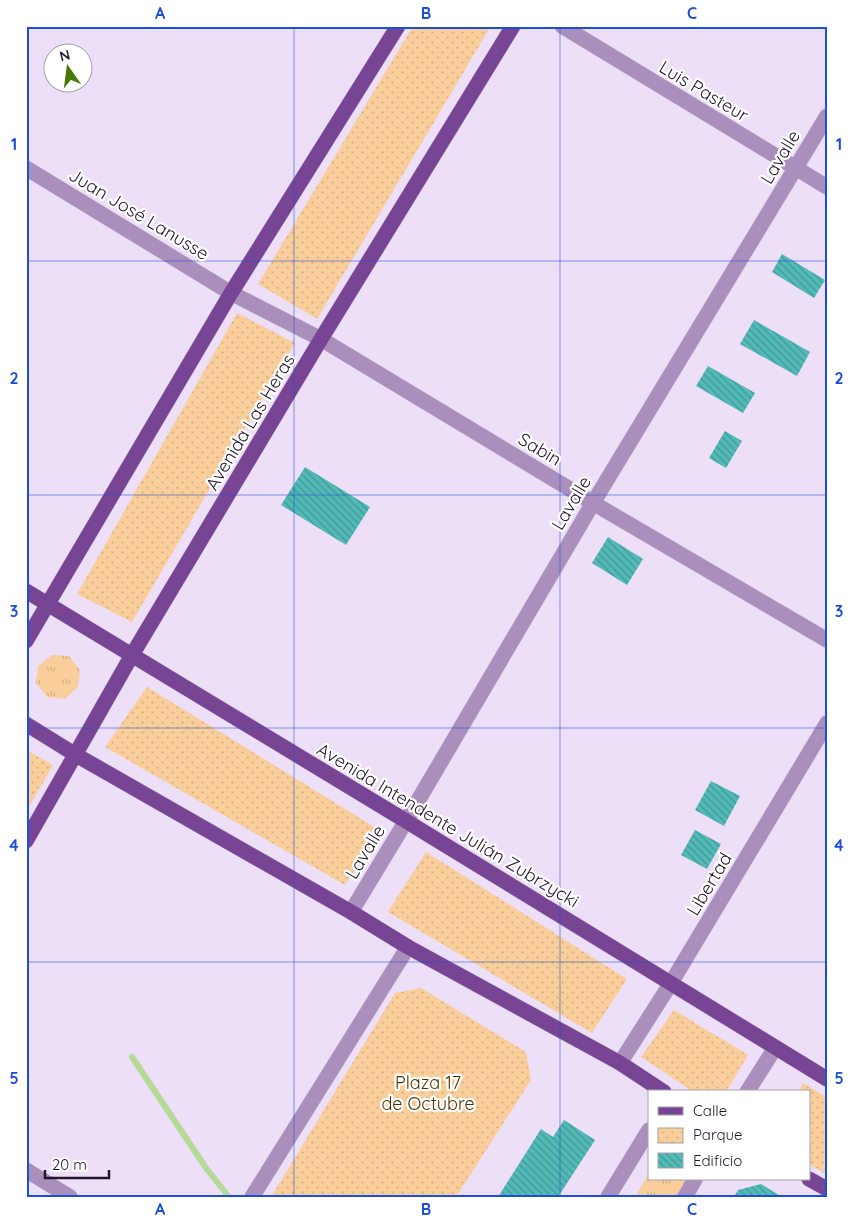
<svg xmlns="http://www.w3.org/2000/svg" width="853" height="1223" font-family="Quicksand,sans-serif">
  <style>
    .grass { fill: url(#grass-tufts) }
    .park { fill: url(#park-dots) }
    .lines { fill: none; stroke-linecap: round; stroke-linejoin: round }
    .stream { stroke: #b4da98; stroke-width: 6 }
    .building { fill: url(#building-back-hatch) }
    .minor-casing { stroke: #cabbd3; stroke-width: 16 }
    .major-casing { stroke: #cabbd3; stroke-width: 16 }
    .minor { stroke: #aa8fbc; stroke-width: 15 }
    .major { stroke: #784594; stroke-width: 15 }
    .grid { fill: none; stroke: #1d4ed8; stroke-width: 1; stroke-opacity: 0.55 }
    .labels { text-anchor: middle; dominant-baseline: central; stroke-width: 4.5; stroke-linejoin: round; paint-order: stroke }
    .street-label { font-size: 18px; fill: #24152c; stroke: #fff }
    .park-label { font-size: 18px; fill: #523200; stroke: #fff }
    .neatline { fill: none; stroke: #1d4ed8; stroke-width: 2 }
    .grid-label { font-size: 16px; text-anchor: middle; font-weight: bold; fill: #1d4ed8 }
  </style>
  <defs>
    <pattern id="grass-tufts" width="24" height="20" patternUnits="userSpaceOnUse" patternTransform="scale(1.25)"><rect width="24" height="20" fill="#f9ce9a"/><path d="M3 7l-1-3M5 7V3M7 7l1-3M15 17l-1-3M17 17v-4M19 17l1-3" fill="none" stroke="#d5b085"/></pattern>
    <pattern id="park-dots" width="8" height="8" patternUnits="userSpaceOnUse" patternTransform="scale(1.25)"><rect width="8" height="8" fill="#f9ce9a"/><path d="M2 2h.1M6 6h.1" fill="none" stroke="#d5b085" stroke-width="1.8" stroke-linecap="round"/></pattern>
    <pattern id="building-back-hatch" width="6" height="6" patternUnits="userSpaceOnUse" patternTransform="scale(1.25)"><rect width="6" height="6" fill="#52bbb7"/><path d="M-1 5l2 2M0 0l6 6M5-1l2 2" fill="none" stroke="#449795"/></pattern>
  </defs>
  <rect width="100%" height="100%" fill="#eedff8"/>
  <!-- grass -->
  <path class="grass" d="M52,655l17,1 11,14 -2,17 -13,12 -18,-2 -11,-14 2,-17z
    M649,1173v6h44l-10,18h-48z"/>
  <!-- park -->
  <path class="park" d="M413,26h78l-174,293 -59,-35z
    M237,313l58,30 -163,279 -55,-28z
    M147,687l234,144 -36,54 -240,-138z
    M26,750l27,15 -27,47z
    M426,852l201,127 -35,54 -204,-121z
    M421,988l105,64 5,28 -75,117h-185l124,-204z
    M674,1010l74,45 -22,37h-32l-53,-35z
    M803,1083l24,14v78l-18,-11v-72h-11z"/>
  <g class="lines">
    <!-- stream -->
    <path class="stream" d="M132,1057l74,111 23,29"/>
  </g>
  <!-- building -->
  <path class="building" d="M782,254l43,26 -11,18 -42,-26z
    M754,320l56,32 -13,24 -57,-32z
    M708,366l47,27 -12,20 -47,-27z
    M725,431l17,10 -16,27 -17,-10z
    M305,467l65,40 -24,38 -65,-40z
    M608,537l35,22 -16,26 -35,-22z
    M711,781l29,15 -16,30 -29,-16z
    M695,830l26,14 -14,25 -26,-14z
    M564,1120l31,20 -37,57h-60l43,-68 12,8z
    M761,1184l21,13h-48l4,-7z"/>
  <g class="lines">
    <defs>
      <path id="minor" d="M562,26l265,161
        M26,168l205,125 90,46 272,164 234,137
        M351,912l55,-91 187,-318 234,-387
        M620,1063l51,-80 156,-260
        M747,1092l28,-44
        M26,1170l44,27
        M252,1197l156,-250
        M608,1197l41,-67
        M685,1197l10,-18"/>
      <path id="major" d="M26,591l380,230 421,258
        M26,641l205,-348 167,-267
        M26,724l50,31 275,157 57,35 212,116 44,29
        M26,841l106,-186 189,-316 192,-313
        M809,1179l18,10"/>
    </defs>
    <!-- minor casing -->
    <use href="#minor" class="minor-casing"/>
    <!-- major casing -->
    <use href="#major" class="major-casing"/>
    <!-- minor -->
    <use href="#minor" class="minor"/>
    <!-- major -->
    <use href="#major" class="major"/>
  </g>
  <!-- grid -->
  <path class="grid" d="M294,26v1171M560,26v1171M26,261h801M26,495h801M26,728h801M26,962h801"/>
  <g class="labels">
    <!-- street labels -->
    <g class="street-label">
      <text transform="translate(704 91) rotate(31)">Luis Pasteur</text>
      <text transform="translate(780 157) rotate(-59)">Lavalle</text>
      <text transform="translate(139 214) rotate(31)">Juan José Lanusse</text>
      <text transform="translate(250 422) rotate(-59)">Avenida Las Heras</text>
      <text transform="translate(540 449) rotate(31)">Sabin</text>
      <text transform="translate(571 503) rotate(-59)">Lavalle</text>
      <text transform="translate(448 825) rotate(31)">Avenida Intendente Julián Zubrzycki</text>
      <text transform="translate(365 852) rotate(-59)">Lavalle</text>
      <text transform="translate(709 884) rotate(-59)">Libertad</text>
    </g>
    <!-- park labels -->
    <g class="park-label">
      <text x="428" y="1082">Plaza 17<tspan x="428" dy="21">de Octubre</tspan></text>
    </g>
  </g>
  <!-- border -->
  <rect width="853" height="1223" fill="none" stroke="#ffffff" stroke-width="55"/>
  <!-- legend -->
  <rect x="648" y="1090" width="162" height="90" fill="#ffffff" stroke="#a7a1ab"/>
  <rect x="658" y="1107" width="25" height="8" fill="#784594" stroke="#a7a1ab"/>
  <text x="693" y="1116" font-size="15" fill="#24152c">Calle</text>
  <rect x="658" y="1128" width="25" height="15" fill="url(#park-dots)" stroke="#a7a1ab"/>
  <text x="693" y="1140" font-size="15" fill="#24152c">Parque</text>
  <rect x="658" y="1153" width="25" height="15" fill="url(#building-back-hatch)" stroke="#a7a1ab"/>
  <text x="693" y="1166" font-size="15" fill="#24152c">Edificio</text>
  <!-- north arrow -->
  <g transform="translate(68 68) rotate(346)"><circle r="24" fill="#ffffff" stroke="#a7a1ab"/>
  <path d="M0-4L9 19L0 12L-9 19Z" fill="#487902"/>
  <text y="-8" font-size="14" font-weight="bold" text-anchor="middle" fill="#24152c">N</text>
  </g>
  <!-- scale -->
  <path d="M45 1170v8h64v-8" fill="none" stroke="#24152c" stroke-width="2.5"/>
  <text x="52" y="1170" font-size="15" fill="#24152c" stroke="#ffffff" stroke-width="4" paint-order="stroke">20 m</text>
  <rect x="28" y="28" width="798" height="1168" class="neatline"/>
  <g class="grid-label">
    <text x="160" y="19">A</text>
    <text x="426" y="19">B</text>
    <text x="692" y="19">C</text>
    <text x="14" y="150">1</text>
    <text x="839" y="150">1</text>
    <text x="14" y="384">2</text>
    <text x="839" y="384">2</text>
    <text x="14" y="617">3</text>
    <text x="839" y="617">3</text>
    <text x="14" y="851">4</text>
    <text x="839" y="851">4</text>
    <text x="14" y="1084">5</text>
    <text x="839" y="1084">5</text>
    <text x="160" y="1215">A</text>
    <text x="426" y="1215">B</text>
    <text x="692" y="1215">C</text>
  </g>
</svg>
